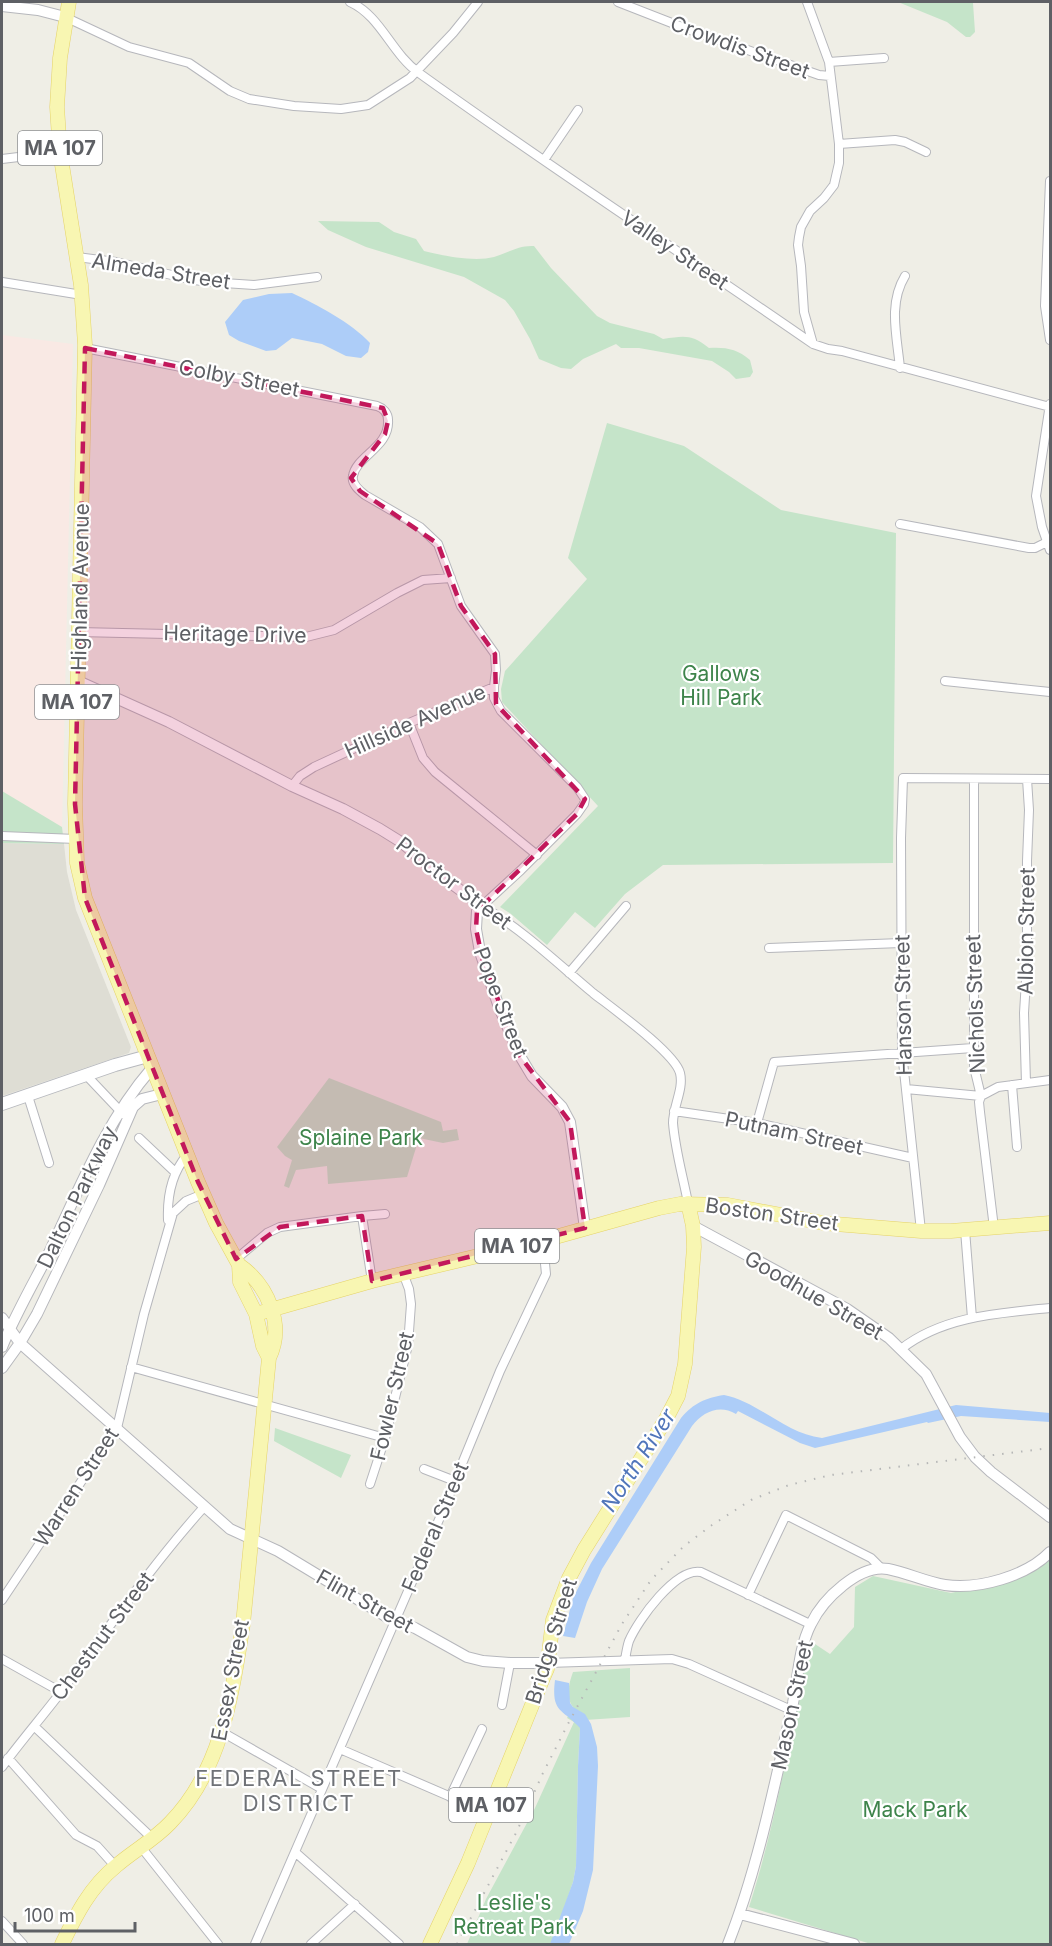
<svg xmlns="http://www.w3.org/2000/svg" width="1052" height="1946" font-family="Inter,sans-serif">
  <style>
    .education { fill: #deddd4 }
    .medical { fill: #f9e9e4 }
    .green { fill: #c5e4c9 }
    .water { fill: #adcdf8 }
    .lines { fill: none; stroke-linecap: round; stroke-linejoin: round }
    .minor-casing { stroke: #b6b7bc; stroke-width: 10 }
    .tertiary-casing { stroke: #b6b7bc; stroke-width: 12 }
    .secondary-casing { stroke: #b7b9be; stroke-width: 14 }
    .primary-casing { stroke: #e5d368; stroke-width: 15 }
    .minor { stroke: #fff; stroke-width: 8 }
    .tertiary { stroke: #fff; stroke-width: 10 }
    .secondary { stroke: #fff; stroke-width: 12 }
    .primary { stroke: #f8f6b2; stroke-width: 14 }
    .rail { stroke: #b6b7b7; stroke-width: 2; stroke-dasharray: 1.5 8; stroke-linecap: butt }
    .marked { fill: #c2185b; fill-opacity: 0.2; stroke: #c2185b; stroke-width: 4.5; stroke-dasharray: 12 8; stroke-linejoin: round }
    .labels { text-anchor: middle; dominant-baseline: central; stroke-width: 4.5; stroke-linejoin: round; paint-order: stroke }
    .shield { fill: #fff; stroke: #8e9093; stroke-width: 1.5 }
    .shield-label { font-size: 20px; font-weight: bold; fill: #5e6065 }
    .street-label { font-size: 21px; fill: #5e6065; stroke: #fff }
    .park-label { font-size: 21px; fill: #3e844b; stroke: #fff }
    .water-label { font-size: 22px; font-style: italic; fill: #5176ba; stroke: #fff }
    .neighbourhood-label { font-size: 22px; letter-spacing: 1.5px; fill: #6f7277; stroke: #fff }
  </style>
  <rect width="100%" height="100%" fill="#efeee6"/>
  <!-- education -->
  <path class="education" d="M2,843l62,1 3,28 9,38 55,137 -2,6 -127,43z"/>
  <!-- medical -->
  <path class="medical" d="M2,335l71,9 -11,483 -60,-1z"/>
  <!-- green -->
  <path class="green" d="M898,2h73l2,1 2,29 -5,5h-4l-19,-15z
    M318,221l61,1 15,10 22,7 8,12c19,5 51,11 70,6 14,-4 24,-12 40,-11l17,22 46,48 13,7 44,11 9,5c22,-3 28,-5 46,9 17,-1 28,1 41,12l3,12 -3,5 -14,2 -7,-7 -17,-11 -73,-13h-18l-5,-4 -33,15 -12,10 -10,-1 -22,-9 -9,-20 -16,-28 -9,-11 -41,-23 -98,-30 -38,-17z
    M607,423l77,23 97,64 115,23 -3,330 -230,2 -38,29 -30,34 -20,-16 -28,33 -36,-31 -11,-7 98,-101 -96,-104 -1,-13 4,-18 82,-92 -19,-21z
    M2,791l60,36 2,17 -62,-1z
    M329,1078l112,44 2,9 14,-2 2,11 -16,3 -24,-5 -12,39 -79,7 -1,-18 -31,4 -7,18 -5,-2 8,-26 -7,-4 -8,-9z
    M275,1428l76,27 -10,23 -67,-37z
    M1050,1559v385h-179l-122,-37c28,-87 42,-177 60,-267l21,14 24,-27 1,-40 18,-11 78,17 66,-15z
    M630,1668v49l-45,3 -5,8 -2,38 -2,100 -3,16 -20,59 -3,3h-83l19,-45 49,-91 39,-86 -7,-4 6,-11c-8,-10 -4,-24 0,-35z"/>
  <!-- water -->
  <path class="water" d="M292,293c24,11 60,30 78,50l-2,9 -7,6 -15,-2 -24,-12 -30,-6 -16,12 -10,1 -27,-10 -10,-6 -4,-13 18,-22 26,-6z
    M724,1395c35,7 62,39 98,43l134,-33 94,8v9l-89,-6 -33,7 -1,-1 -112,26 -15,-5 -62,-32 -2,3c-17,-10 -33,-2 -44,12l-90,143 -15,33 -12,36 -12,-2 10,-38 18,-35 90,-145c13,-15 24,-20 43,-23z
    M555,1680l14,3 1,20 3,4 12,7 6,10 6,23 1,19 -5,104 -10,41 -14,33h-19l23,-62 3,-16 2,-100 2,-38c-18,-20 -29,-15 -25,-48z"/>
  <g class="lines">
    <defs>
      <path id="minor" d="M350,2c31,14 41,51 69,71 129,93 263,180 394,271l15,5 14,2 208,56
        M618,2l64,25 137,48 11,1
        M807,2l22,60 10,82v19l-5,22 -10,13 -14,13 -9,16 -2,10 -1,8 3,21 3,46 9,32
        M65,17l64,30 60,16 41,28 19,8 45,7 47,3 27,-4 42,-27 43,-45 25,-31
        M829,62l55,-4
        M839,144l56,-4 10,2 21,10
        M2,159l58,-7
        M544,160l34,-50
        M1050,181l-5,125 5,34
        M77,257l39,5 77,18 31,3 30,2 63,-8
        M2,282l80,13
        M85,348l292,58c6,2 11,7 11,14 2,27 -32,36 -35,56 -2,8 7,15 12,19l55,32 18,17 23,62 34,48 1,16 -2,17 -85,36 -95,44 -14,9 -8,10
        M900,368c-3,-32 -12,-64 5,-92
        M1050,404l-14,92 6,31 8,23
        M900,524l129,24h6l12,-6
        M78,632l228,5 28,-7 63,-37 26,-13 28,-2
        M945,681l105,11
        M494,687v11l7,13 76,76 8,12 -1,5 -7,10 -56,56 -39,36c41,24 75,57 111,87 19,15 82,60 87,80 4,16 -7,33 -7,50 2,26 10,54 15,80
        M409,723l14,35 12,14 102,83
        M974,779v288l7,29 -2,6 1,10 14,116
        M2,836l74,3
        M769,948l132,-5
        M569,973l57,-67
        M87,1076l36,38
        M1026,1083l-2,-70 3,-49v-103l2,-51 -2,-31
        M1012,1085l5,62
        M906,1089l75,7 17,-9 52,-7
        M28,1096l21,67
        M674,1111l83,12 156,35
        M757,1123l17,-61 199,-14
        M139,1138l36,34
        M362,1216l23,-2
        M168,1220c-1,-24 3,-46 19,-65
        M965,1230l7,88
        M921,1231l-19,-179 -1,-214 2,-60 147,1
        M236,1259l31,-26 13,-6 82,-11 10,65
        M901,1349c42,-33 98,-36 149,-41
        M131,1367l254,71
        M424,1469l31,12
        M370,1484l15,-46 23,-93 3,-41 -2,-15 -6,-16
        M748,1595l38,-80 85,43 10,10
        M2,1600l115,-172 27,-114 29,-101 13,-12 17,-7
        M2,1659l59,33
        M625,1660c1,-6 2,-13 4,-19 9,-21 47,-74 72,-69l109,52
        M548,1663l124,-4 17,5 102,46
        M502,1705l8,-42
        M34,1726l119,113
        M222,1732l100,57
        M340,1749l148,64
        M8,1758l68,77 21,11 18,20
        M2,1767c19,-26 40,-50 59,-75 47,-63 91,-127 143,-185
        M450,1797l32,-68
        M141,1847l77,97
        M295,1852l104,92
        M2,1921l21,23
        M255,1944l186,-429 59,-144 46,-97 -2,-21 -3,-12
        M311,1944l44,-40"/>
      <path id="tertiary" d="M2,6l36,4 27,7
        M78,681l91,41 123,64 51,23 37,20 21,13 40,34 41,30 -5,5 -1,18 4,23 19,55 21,49 12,20 30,31 8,15 15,106
        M693,1226l154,83 42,29 37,36 34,63 15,20 16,15 59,45
        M2,1318l18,25 210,186 48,22 109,66 28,11 52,29 16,4 27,2h38
        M2,1347c13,-32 31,-63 47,-94 30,-64 57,-132 103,-185
        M2,1368l18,-25 17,-29 62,-129 34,-78 9,-8 20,-5
        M740,1914l114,30
        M728,1944c30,-76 47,-161 65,-241 5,-25 6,-56 18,-79 12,-25 48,-60 77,-55 20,4 38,13 57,16 33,5 82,-9 105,-33"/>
      <path id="secondary" d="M2,1104l113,-39 33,-9"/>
      <path id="primary" d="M69,2l-9,56 -3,49 3,45 21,133 4,60 -10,459 2,59 8,35 113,284 18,41 23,42 1,17 16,32 7,32 6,12
        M256,1314l116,-33 169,-40 118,-33 21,-4 48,1 95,18 98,8h30l99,-8
        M62,1944c14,-29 28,-57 54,-78 17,-15 38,-26 54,-43 52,-53 62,-129 73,-199l26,-266c16,-33 -1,-73 -30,-93
        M430,1944l38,-81 75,-185 4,-9 6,-49 16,-42 15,-28 82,-131 12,-23 7,-32 9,-117 -1,-21 -5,-23"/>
    </defs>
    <!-- minor casing -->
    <use href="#minor" class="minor-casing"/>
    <!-- tertiary casing -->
    <use href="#tertiary" class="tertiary-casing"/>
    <!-- secondary casing -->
    <use href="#secondary" class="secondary-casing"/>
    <!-- primary casing -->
    <use href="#primary" class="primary-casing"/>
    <!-- minor -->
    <use href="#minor" class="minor"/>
    <!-- tertiary -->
    <use href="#tertiary" class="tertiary"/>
    <!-- secondary -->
    <use href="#secondary" class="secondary"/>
    <!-- primary -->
    <use href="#primary" class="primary"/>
    <!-- rail -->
    <path class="rail" d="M457,1944l60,-113 25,-56 27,-53 53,-98 29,-44 33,-34 28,-21 39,-25 38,-15 42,-10 219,-27"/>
  </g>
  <!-- marked area -->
  <path class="marked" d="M85,348l298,60 5,13 -3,13 -34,44 9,13 78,53 23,62 34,48 1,50 89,95 -8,15 -100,97 -1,18 7,32 37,95 50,66 15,106 -213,53 -10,-65 -82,11 -44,32 -38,-77 -113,-284 -10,-94z"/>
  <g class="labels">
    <!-- shield labels -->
    <g class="shield">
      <rect x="18" y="131" width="84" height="34" rx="4.5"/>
      <rect x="35" y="685" width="84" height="34" rx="4.5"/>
      <rect x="475" y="1229" width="84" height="34" rx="4.5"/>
      <rect x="449" y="1788" width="84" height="34" rx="4.5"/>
    </g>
    <g class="shield-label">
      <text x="60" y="148">MA 107</text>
      <text x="77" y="702">MA 107</text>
      <text x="517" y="1246">MA 107</text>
      <text x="491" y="1805">MA 107</text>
    </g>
    <!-- street labels -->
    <g class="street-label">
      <text transform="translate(740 47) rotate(20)">Crowdis Street</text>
      <text transform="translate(675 250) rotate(34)">Valley Street</text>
      <text transform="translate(161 271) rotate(9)">Almeda Street</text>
      <text transform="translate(239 378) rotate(11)">Colby Street</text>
      <text transform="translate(80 587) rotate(-89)">Highland Avenue</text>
      <text transform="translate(235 634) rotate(1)">Heritage Drive</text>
      <text transform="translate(415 721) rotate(-24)">Hillside Avenue</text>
      <text transform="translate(454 883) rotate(37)">Proctor Street</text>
      <text transform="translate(1026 931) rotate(-89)">Albion Street</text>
      <text transform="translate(501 1002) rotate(69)">Pope Street</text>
      <text transform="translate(975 1004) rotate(-92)">Nichols Street</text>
      <text transform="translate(903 1005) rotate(-91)">Hanson Street</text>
      <text transform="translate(794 1133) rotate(12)">Putnam Street</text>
      <text transform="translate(77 1197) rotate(-64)">Dalton Parkway</text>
      <text transform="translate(772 1214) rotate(8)">Boston Street</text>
      <text transform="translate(814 1295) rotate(30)">Goodhue Street</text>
      <text transform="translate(392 1396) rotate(-77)">Fowler Street</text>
      <text transform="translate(76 1487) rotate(-57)">Warren Street</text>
      <text transform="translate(435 1527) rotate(-67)">Federal Street</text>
      <text transform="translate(365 1601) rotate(29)">Flint Street</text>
      <text transform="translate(102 1636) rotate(-53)">Chestnut Street</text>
      <text transform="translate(551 1641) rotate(-73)">Bridge Street</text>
      <text transform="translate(230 1680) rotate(-79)">Essex Street</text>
      <text transform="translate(792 1705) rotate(-78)">Mason Street</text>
    </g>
    <!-- park labels -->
    <g class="park-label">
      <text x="721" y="673">Gallows<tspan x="721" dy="24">Hill Park</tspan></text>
      <text x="361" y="1137">Splaine Park</text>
      <text x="915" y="1809">Mack Park</text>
      <text x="514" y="1902">Leslie's<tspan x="514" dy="24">Retreat Park</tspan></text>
    </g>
    <!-- water labels -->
    <g class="water-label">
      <text transform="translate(638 1460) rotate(-57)">North River</text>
    </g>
    <!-- neighbourhood labels -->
    <g class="neighbourhood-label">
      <text x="299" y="1778">FEDERAL STREET<tspan x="299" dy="25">DISTRICT</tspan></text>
    </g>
  </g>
  <!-- border -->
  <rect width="1052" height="1946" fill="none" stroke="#5e6065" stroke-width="6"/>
  <!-- scale -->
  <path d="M15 1922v9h120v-9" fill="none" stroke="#5e6065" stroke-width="3"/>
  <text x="24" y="1922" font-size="18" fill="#5e6065" stroke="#ffffff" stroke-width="4.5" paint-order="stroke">100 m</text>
</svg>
